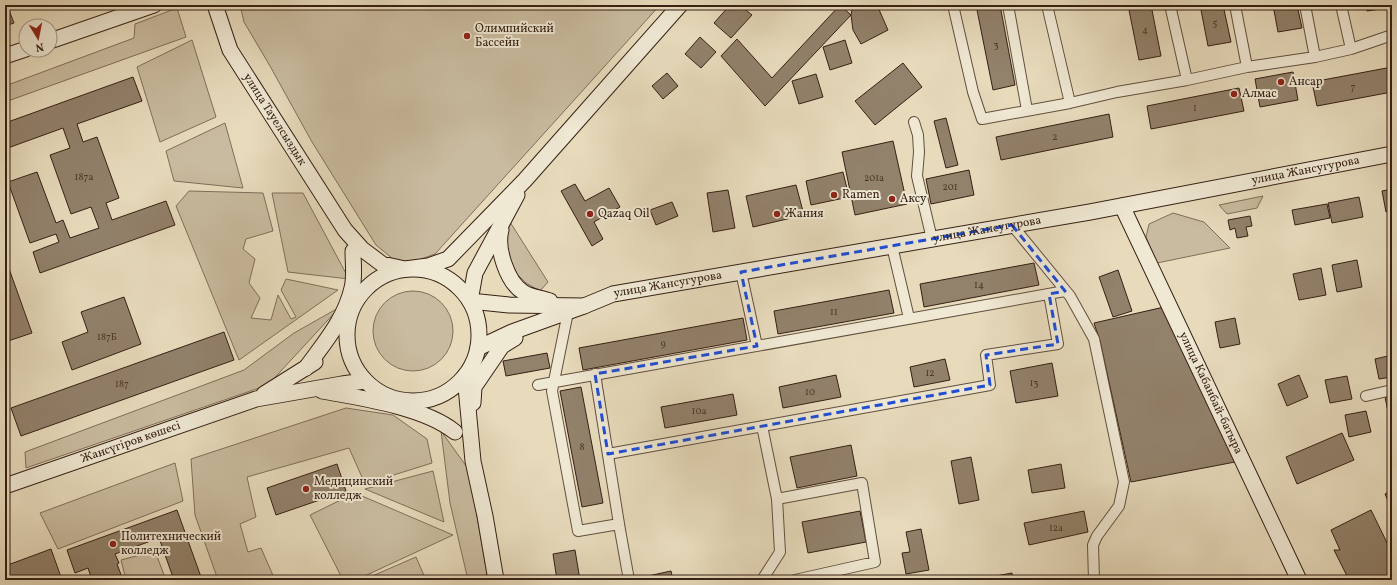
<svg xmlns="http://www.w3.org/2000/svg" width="1397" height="585" font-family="Vollkorn,serif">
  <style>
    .grass { fill: #c9bb9f; stroke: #806e5a }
    .building { fill: #92816b; stroke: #362014 }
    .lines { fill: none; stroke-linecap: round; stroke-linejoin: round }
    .street-casing { stroke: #624f3e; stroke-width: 12 }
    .secondary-casing { stroke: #362014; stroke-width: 17 }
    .street { stroke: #efe8d3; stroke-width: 10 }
    .secondary { stroke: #efe8d3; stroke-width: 15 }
    .marked { fill: none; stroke: #1d4ed8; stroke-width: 3; stroke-dasharray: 8 5; stroke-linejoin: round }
    .poi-dot { fill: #8f2418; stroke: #efe8d3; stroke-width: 1.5 }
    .labels { text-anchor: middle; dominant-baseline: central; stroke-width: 4; stroke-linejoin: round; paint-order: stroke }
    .number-label { font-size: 10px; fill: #4d382a }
    .poi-label { font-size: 12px; fill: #362014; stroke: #efe8d3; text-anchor: start }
    .street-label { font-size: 12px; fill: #362014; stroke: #efe8d3 }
  </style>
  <rect width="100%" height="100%" fill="#e7dbbc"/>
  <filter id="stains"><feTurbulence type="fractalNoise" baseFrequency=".005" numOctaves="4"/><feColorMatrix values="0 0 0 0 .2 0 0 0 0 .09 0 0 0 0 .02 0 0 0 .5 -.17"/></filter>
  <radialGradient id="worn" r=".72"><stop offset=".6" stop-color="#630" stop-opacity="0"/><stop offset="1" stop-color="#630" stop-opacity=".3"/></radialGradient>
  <!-- grass -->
  <path class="grass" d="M240,5h420l-225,249 -25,9 -17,-4 -17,-14 -64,-103 -42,-76 -26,-44z
    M177,8l9,29 -181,65v-16l129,-48 1,-14z
    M192,40l24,77 -56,25 -23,-75z
    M225,123l18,65 -69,-7 -8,-30z
    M189,191l74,2 10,38 -27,8 -3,10 12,10 -6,24 11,15 -9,20 20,2 7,-25 13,24 5,-2 -15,-27 5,-11 52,11 -99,70 -63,-154z
    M272,193h31l46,86 -61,-7z
    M1263,196l-6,12 -30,6 -8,-9z
    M1173,213l31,9 26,26 -73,15 -11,-26 3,-13z
    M510,222l38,60 -8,9 -14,-8 -13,-13 -8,-15 2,-29z
    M373 331a40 40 0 1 1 80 0a40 40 0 1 1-80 0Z
    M340,307l-72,78 -242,83 -1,-16 219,-82 50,-37z
    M346,408l47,7 34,24 5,24 -67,21 -16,-36 -102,29 9,40 -16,7 8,28 13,-4 14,32h-57l-23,-65 -4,-56z
    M441,431l28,39 19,110h-20l-18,-77z
    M175,463l8,38 -125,48 -18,-36z
    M433,471l11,51 -79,-33z
    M355,493l98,42 -97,45h-13l-33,-65z
    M155,551l11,29h-40l-5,-20z
    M416,557l10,23h-63z"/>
  <!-- building -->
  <path class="building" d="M5,5h2l7,18 -9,3z
    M730,5h10l12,10 -21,23 -17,-15z
    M840,5l11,10 -86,91 -44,-50 16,-17 35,39z
    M853,5h24l11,25 -27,14 -8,-14 -2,-15z
    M976,5h24l15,80 -22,5z
    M1128,5h23l10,51 -22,4z
    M1200,5h23l8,37 -23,4z
    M1273,5h24l5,23 -24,4z
    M1366,5h20l1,3 -20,3z
    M700,37l16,15 -15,16 -16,-14z
    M845,40l7,23 -22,7 -7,-23z
    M903,63l19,24 -47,38 -20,-24z
    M1392,67v25l-75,14 -5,-24z
    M1293,72l5,28 -38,7 -5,-28z
    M667,73l11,13 -15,13 -11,-13z
    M816,74l7,23 -24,7 -7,-23z
    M133,77l9,24 -65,23 6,18 14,-5 22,61 -13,5 6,17 54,-19 9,24 -135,48 -7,-21 26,-10 -3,-8 -26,9 -22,-61 29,-10 19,51 7,-3 7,18 29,-10 -8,-21 -20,7 -21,-59 20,-7 -7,-20 -58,21v-26z
    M1239,88l5,23 -93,18 -4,-23z
    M1109,114l4,23 -112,23 -5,-23z
    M946,118l12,47 -12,3 -12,-47z
    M893,141l14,63 -52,11 -13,-63z
    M969,170l5,25 -43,9 -5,-25z
    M843,172l6,25 -38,8 -5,-24z
    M575,184l10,17 24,-13 11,19 -26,15 9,17 -11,7 -31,-55z
    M796,185l8,30 -51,12 -7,-31z
    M1392,189v22l-6,1 -4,-21z
    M728,190l7,38 -22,4 -6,-39z
    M1359,197l4,20 -31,6 -4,-20z
    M672,202l6,14 -22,9 -6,-15z
    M1327,204l3,14 -35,7 -3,-15z
    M1250,216l2,10 -6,1 2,9 -11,2 -2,-10 -5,2 -2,-10z
    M1357,260l5,27 -25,5 -5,-27z
    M7,263l25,70 -27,9v-78z
    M1034,263l5,22 -115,22 -4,-23z
    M1321,268l5,27 -27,5 -6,-26z
    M1118,270l14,41 -19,6 -14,-40z
    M889,290l5,23 -116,21 -4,-23z
    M124,297l17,47 -69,26 -10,-28 26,-10 -7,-20z
    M1164,307l71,155 -104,20 -31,-141 -6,-18z
    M743,318l4,22 -164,30 -4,-22z
    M1235,318l5,26 -20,4 -5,-26z
    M224,332l10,28 -213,76 -10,-28z
    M547,353l3,15 -44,8 -3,-15z
    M1392,355v22l-13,2 -4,-20z
    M945,359l5,21 -36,7 -4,-20z
    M1052,363l6,33 -42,7 -6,-32z
    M836,375l5,22 -58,11 -4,-21z
    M1299,375l9,22 -21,9 -9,-22z
    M1347,376l5,23 -22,4 -5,-23z
    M581,387l22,116 -21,4 -22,-116z
    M733,394l4,21 -72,13 -4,-21z
    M1392,395v21l-3,1 -4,-20z
    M1366,411l5,21 -22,5 -4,-22z
    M1342,433l12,27 -57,24 -11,-27z
    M851,445l6,31 -60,12 -7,-31z
    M971,457l8,43 -20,4 -8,-43z
    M337,464l9,27 -70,24 -9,-27z
    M1061,464l4,24 -33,5 -4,-23z
    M1392,490v20l-7,-16z
    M177,510l24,67 -7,3h-20l-15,-42 -44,16 4,9 -2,1 6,16h-31l-4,-12 -13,5 -8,-23z
    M1371,510l21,43v27h-43l-15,-30h6l-9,-20z
    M860,511l6,31 -58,11 -6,-31z
    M1084,511l4,21 -59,13 -5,-22z
    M921,529l8,41 -23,4 -4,-21 8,-1 -4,-20z
    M51,549l11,31h-57v-14z
    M575,550l5,30h-23l-4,-26z
    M671,571l2,9h-24l-1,-4z
    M1012,573l1,7h-23v-3z"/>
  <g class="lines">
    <defs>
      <path id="street" d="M953,5l20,87 9,27 88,-16 47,-11 70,-12 60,-13 68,-10 36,-8 41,-14
        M1008,5l19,105
        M1047,5l23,98
        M1170,5l17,75
        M1235,5l12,62
        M1305,5l10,52
        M1341,5l10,44
        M914,122l4,13 1,17 -2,24 15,63
        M1012,225l58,71 24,43 30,143 -5,24 -22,30 -4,9 1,35
        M892,246l17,72
        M741,272l16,74
        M568,312l-16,79 26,140 41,-7
        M595,374l25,156 9,50
        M538,385l527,-94
        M1366,396l26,-6
        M762,426l15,73 3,53 -18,28
        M608,454l382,-69 -4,-30 72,-11 -9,-50
        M777,499l85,-16 13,79 -80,18"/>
      <g id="secondary">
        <path id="s1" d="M215,5l15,45 115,180 17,19 20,15 23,5 23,-3 20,-7 77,-79 155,-175"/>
        <path d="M50,41l104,-36"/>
        <path d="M5,56l21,-7"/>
        <path id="s2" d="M1122,206l177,374"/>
        <path d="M501,230c-5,18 6,52 22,62 7,5 19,6 27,9"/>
        <circle cx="413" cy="335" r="66"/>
        <path id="s3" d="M584,306l29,-12 477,-82 302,-58"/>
        <path d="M478,348l34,-16 72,-26 -75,-1 -39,-4 5,-28 42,-78"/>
        <path d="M306,368c18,-25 39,-49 46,-80 3,-11 1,-25 1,-37"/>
        <path d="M465,376l8,85 12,55 11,64"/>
        <path d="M322,391c39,7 102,16 133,41"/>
        <path d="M264,394l51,-32"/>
        <path d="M473,403l1,-16 28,-41 13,-8"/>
        <path id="s4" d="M5,486l251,-87 86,-15 23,-3"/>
      </g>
    </defs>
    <!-- street casing -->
    <use href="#street" class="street-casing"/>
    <!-- secondary casing -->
    <use href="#secondary" class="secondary-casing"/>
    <!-- street -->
    <use href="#street" class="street"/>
    <!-- secondary -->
    <use href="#secondary" class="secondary"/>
  </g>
  <!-- marked area -->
  <path class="marked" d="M1012,225l53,66 -16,3 9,50 -72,11 4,30 -382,69 -13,-80 162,-28 -16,-74z"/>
  <!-- markers -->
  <g class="poi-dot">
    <circle cx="467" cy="36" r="4"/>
    <circle cx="1281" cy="82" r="4"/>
    <circle cx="1234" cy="94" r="4"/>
    <circle cx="834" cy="195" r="4"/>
    <circle cx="892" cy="199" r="4"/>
    <circle cx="590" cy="214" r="4"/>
    <circle cx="777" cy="214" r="4"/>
    <circle cx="306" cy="489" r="4"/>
    <circle cx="113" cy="544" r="4"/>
  </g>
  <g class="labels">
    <!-- number labels -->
    <g class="number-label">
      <text x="1215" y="23">5</text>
      <text x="1145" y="30">4</text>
      <text x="996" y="45">3</text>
      <text x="1353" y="87">7</text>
      <text x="1195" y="108">1</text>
      <text x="1055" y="137">2</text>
      <text x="84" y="177">187а</text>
      <text x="874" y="178">201а</text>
      <text x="950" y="187">201</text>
      <text x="979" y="285">14</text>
      <text x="834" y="312">11</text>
      <text x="107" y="337">187Б</text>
      <text x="663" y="344">9</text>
      <text x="930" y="373">12</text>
      <text x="1034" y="383">13</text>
      <text x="122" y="384">187</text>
      <text x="810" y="392">10</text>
      <text x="699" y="411">10а</text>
      <text x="582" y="447">8</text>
      <text x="1056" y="528">12а</text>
    </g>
    <!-- poi labels -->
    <g class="poi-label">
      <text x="475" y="29">Олимпийский<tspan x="475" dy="14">Бассейн</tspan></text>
      <text x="1289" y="82">Ансар</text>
      <text x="1242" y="94">Алмас</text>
      <text x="842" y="195">Ramen</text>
      <text x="900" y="199">Аксу</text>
      <text x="598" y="214">Qazaq Oil</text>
      <text x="785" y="214">Жания</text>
      <text x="314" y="482">Медицинский<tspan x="314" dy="14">колледж</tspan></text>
      <text x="121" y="537">Политехнический<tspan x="121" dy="14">колледж</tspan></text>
    </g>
    <!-- street labels -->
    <g class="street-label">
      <text stroke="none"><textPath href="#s1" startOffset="130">улица Тауелсыздык</textPath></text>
      <text stroke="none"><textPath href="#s3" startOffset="735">улица Жансугурова</textPath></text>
      <text stroke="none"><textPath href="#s3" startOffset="411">улица Жансугурова</textPath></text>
      <text stroke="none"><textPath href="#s3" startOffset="87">улица Жансугурова</textPath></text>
      <text stroke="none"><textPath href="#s2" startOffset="207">улица Кабанбай-батыра</textPath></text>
      <text stroke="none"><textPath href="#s4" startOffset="133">Жансүгіров көшесі</textPath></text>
    </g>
  </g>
  <!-- margin -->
  <rect width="1397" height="585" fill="none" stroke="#e7dbbc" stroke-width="20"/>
  <rect x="6" y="6" width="1385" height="573" fill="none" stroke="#362014" stroke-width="2"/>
  <rect x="10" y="10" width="1377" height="565" fill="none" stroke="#362014"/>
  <!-- north arrow -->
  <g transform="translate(38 38) rotate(170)"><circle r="19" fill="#efe8d3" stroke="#a59887"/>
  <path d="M0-3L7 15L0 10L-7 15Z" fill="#8f2418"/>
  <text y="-6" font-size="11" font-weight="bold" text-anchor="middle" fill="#362014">N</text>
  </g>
  <rect width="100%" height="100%" filter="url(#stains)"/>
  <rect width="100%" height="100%" fill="url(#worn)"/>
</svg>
